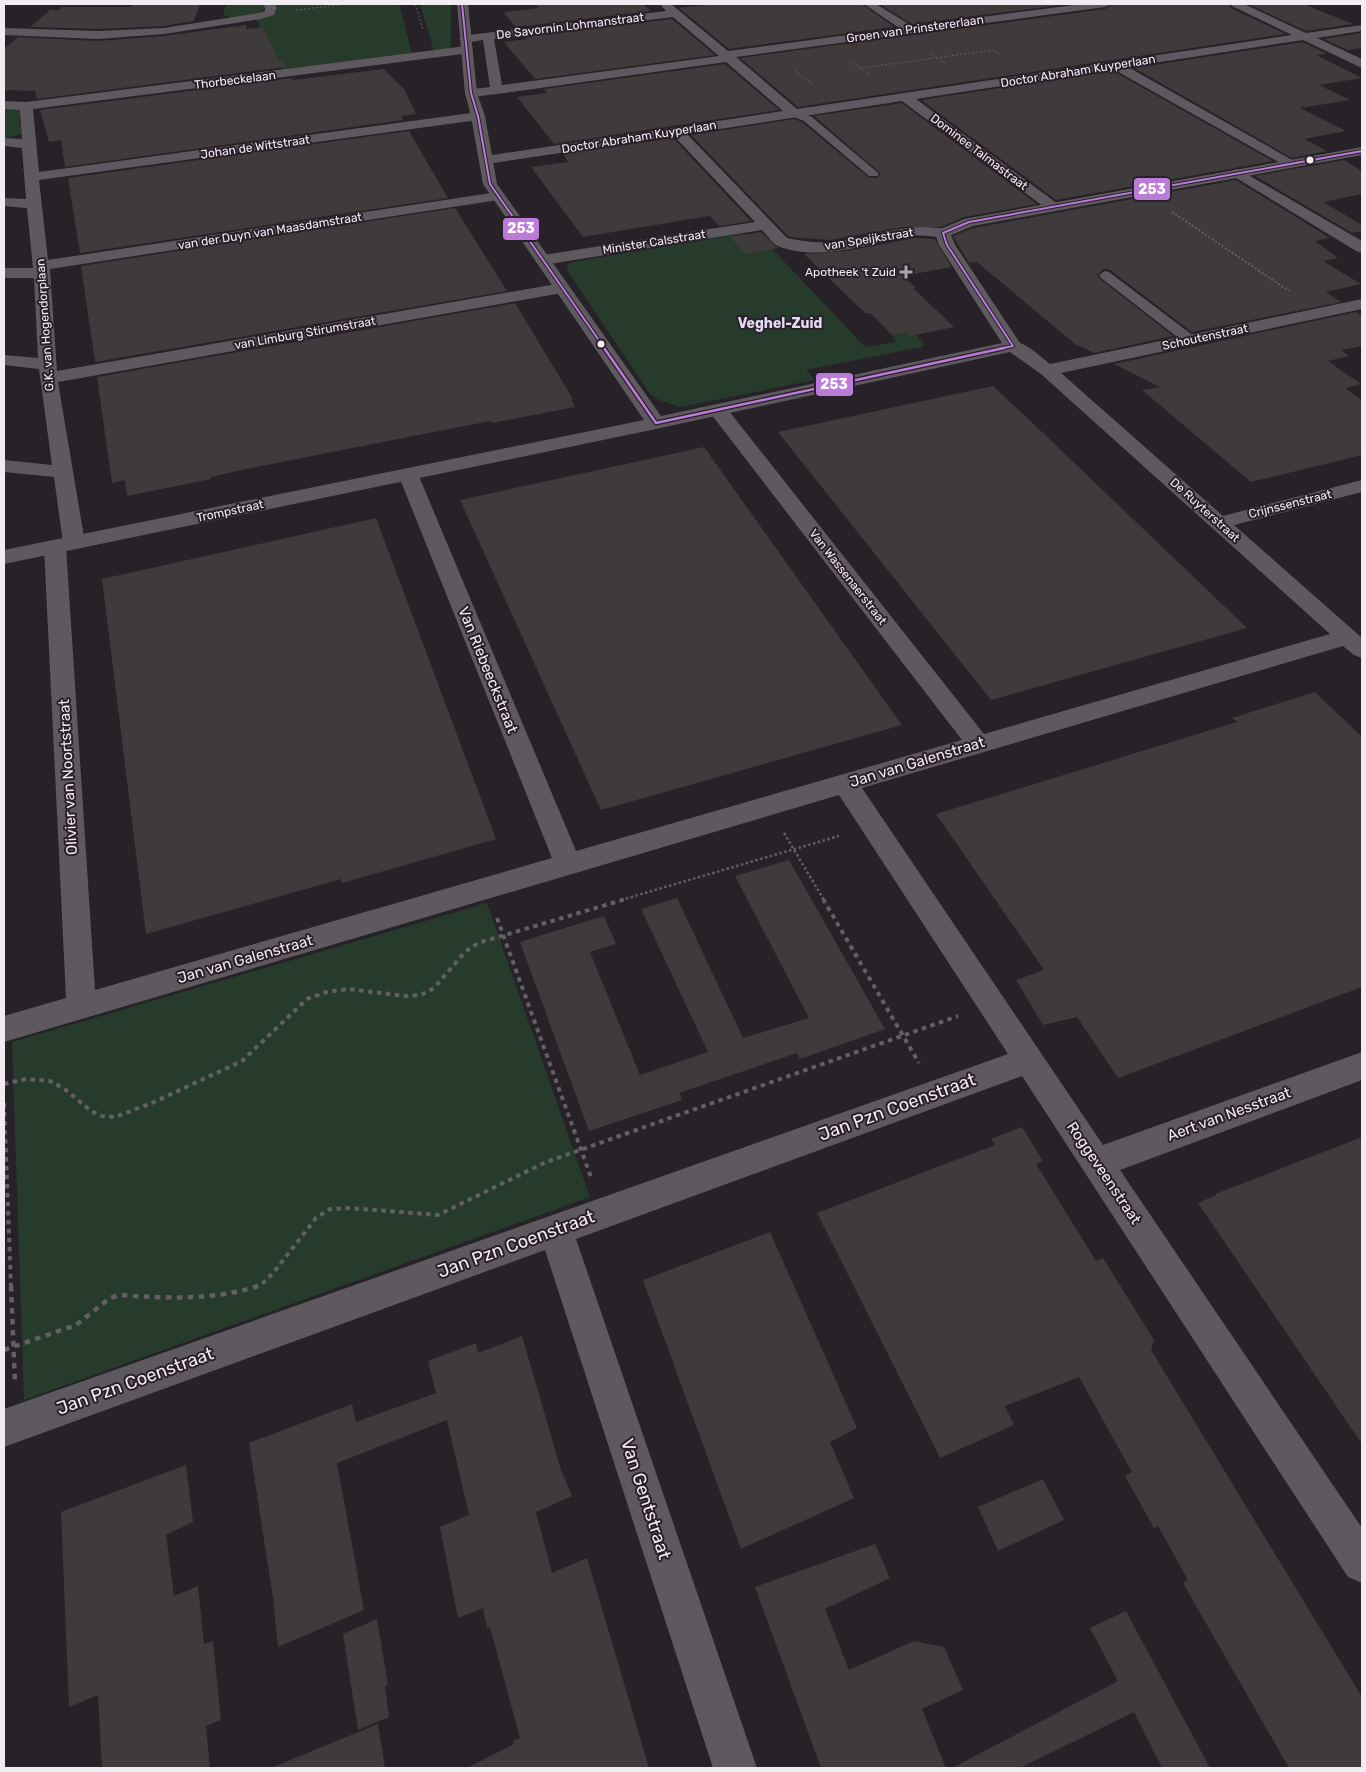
<svg xmlns="http://www.w3.org/2000/svg" width="1366" height="1772" font-family="Rubik,sans-serif">
  <style>
    .green { fill: #273b2d }
    .building { fill: #3f3a3b }
    .lines { fill: none; stroke-linecap: round; stroke-linejoin: round }
    .path-far4 { stroke: #635f63; stroke-width: 1; stroke-dasharray: 2 2; stroke-linecap: butt }
    .path-far3 { stroke: #635f63; stroke-width: 2; stroke-dasharray: 2 2; stroke-linecap: butt }
    .path-far2 { stroke: #635f63; stroke-width: 2.5; stroke-dasharray: 2.5 2.5; stroke-linecap: butt }
    .path-far1 { stroke: #635f63; stroke-width: 4; stroke-dasharray: 4.5 4.5; stroke-linecap: butt }
    .path { stroke: #635f63; stroke-width: 4.5; stroke-dasharray: 5.5 5.5; stroke-linecap: butt }
    .service { fill: #5e595e; fill-rule: evenodd }
    .minor { fill: #5e595e; fill-rule: evenodd }
    .tertiary { fill: #5e595e; fill-rule: evenodd }
    .bus-1-far1-casing { stroke: #292029; stroke-width: 4 }
    .bus-1-casing { stroke: #292029; stroke-width: 5 }
    .bus-1-far1 { stroke: #bd7bd9; stroke-width: 2 }
    .bus-1 { stroke: #bd7bd9; stroke-width: 2.5 }
    .bus-dot { fill: #f2ebf2; stroke: #292029; stroke-width: 2 }
    .poi-dot { fill: #aba5ab; stroke: #292029; stroke-width: 2 }
    .labels { text-anchor: middle; dominant-baseline: central; stroke-width: 4; stroke-linejoin: round; paint-order: stroke }
    .far-street-label { font-size: 12px; fill: #f2ebf2; stroke: #292029 }
    .far-poi-label { font-size: 12px; fill: #f2ebf2; stroke: #292029; text-anchor: end }
    .far-neighbourhood-label { font-size: 14px; font-weight: bold; fill: #e4d9f5; stroke: #292029 }
    .street-label { font-size: 15px; fill: #f2ebf2; stroke: #292029 }
    .near-street-label { font-size: 18px; fill: #f2ebf2; stroke: #292029 }
    .line-badge { stroke: #292029; stroke-width: 2 }
    .badge-label { font-size: 14px; text-anchor: middle; font-weight: bold; fill: #fff }
  </style>
  <rect width="100%" height="100%" fill="#272227"/>
  <!-- green -->
  <path class="green" d="M226,4h35l4,3 -4,6 -27,5 -11,-3z
    M272,4h127l13,49 -129,16 -28,-51 20,-8z
    M420,4h31v44l-17,3z
    M4,106l16,2 1,26 -17,5z
    M740,234l20,2 105,111 31,-5 -7,-11 20,-3 15,16 -2,3 -116,23 9,10 -135,27 -21,-7 -9,-6 -84,-125 4,-6 14,-3z
    M487,903l103,294 -566,203 -12,-358z"/>
  <!-- building -->
  <path class="building" d="M133,4h67l-6,17 -30,5 -66,3 -68,-2 20,-17h9l3,-3h69z
    M535,4h108l8,7 -135,16 -13,-15 36,-4z
    M714,4h148l32,23 -165,22 -50,-41z
    M879,4h190l-157,20z
    M1113,4h116l2,4 55,26 -488,73 -58,-49 365,-49z
    M1248,4h55l50,20 -47,7z
    M672,19l43,36 -180,24 -31,-37 23,-3 -2,-2z
    M246,25l1,4 16,-2 16,34 4,-1 3,7 -249,32 -2,-8 -31,-1v-41l14,-12 80,4 66,-5z
    M1362,33v15l-14,2 -25,-11z
    M1303,42l24,12 -11,1 46,23 -43,7 31,15 -50,8 46,23 -42,8 23,12 -35,7 -158,-90z
    M725,64l54,46 -225,34 -37,-47 30,-4 -3,-4z
    M384,69l21,21 11,24 -15,2 2,4 -338,47 -4,-27 -12,2 -9,-32 252,-32 1,2z
    M1113,71l160,90 -217,39 -135,-100z
    M902,103l135,101 -73,13 -23,10h-37l-74,13 -37,-3 -5,-1 -97,-101 104,-16 8,4 65,54 9,1 4,-4 -3,-3 -64,-55z
    M409,131l39,67 -368,55 -12,-75z
    M673,138l78,83 -31,5 -10,-10 -127,21 -52,-70 37,-5 -5,-8z
    M1344,160l18,11v23l-39,8 39,23v6l-10,2 -97,-57z
    M1236,180l94,58 -15,3 23,17 -15,3 38,23 -35,8 15,10 -149,30 -82,-62 -6,-1 -7,6 3,4 73,57 -79,17 -19,-9 -98,-82 -8,1 -16,-27 21,-8z
    M455,208l52,83 -412,71 -14,-96z
    M761,232l17,16 -32,6 -16,-17z
    M914,238l21,1 16,28 -48,9 13,12h-3l41,39 -44,9 -3,-4 -15,3 -22,-22h-5l-61,-59 43,-3z
    M515,303l58,96h-2l4,8 -83,16 -1,-2 -32,6 -213,42 -35,8v2l-84,17 -2,-16 -13,3 -15,-106z
    M1356,312l6,4v30l-21,4 8,6 -21,5 33,23 -16,4 17,12v55l-111,27 -109,-92 18,-3 -46,-23z
    M993,386l50,47 204,195 -256,72 -213,-268z
    M704,447l198,278 -301,85 -141,-310z
    M376,518l120,321 -154,44 -1,-4 -195,55 -44,-355z
    M1315,692l47,45v250l-244,91 -41,-61 -34,8 -27,-45 28,-10 -108,-156 301,-92 -5,-4z
    M789,860l96,169 -85,30 -3,-6 -118,40 3,7 -93,31 -69,-189 84,-26 12,28 -26,8 50,123 68,-23 -67,-143 36,-11 66,140 66,-20 -74,-142z
    M1022,1127l21,34 -7,3 60,97 7,-3 51,82 -3,10 211,347v71h-73l-106,-185 5,-3 -30,-54 -4,2 -29,-52 7,-4 -53,-95 -74,29 9,19 -74,33 -123,-245 178,-68 -4,-6z
    M1362,1137v307l-164,-241 18,-8 -1,-1z
    M770,1232l87,196 -27,14 24,56 -113,51 -98,-269z
    M522,1336l39,134 11,26 -36,16 16,61 35,-15 62,210h-182l47,-24 -1,-3 7,-3 -30,-111 -3,1 -4,-20 -25,10 -18,-91 29,-12 -22,-95 -110,43 27,147 -86,37 -5,-49 -24,-155 103,-39 4,18 80,-29 -8,-32 48,-18 2,10z
    M186,1465l7,57 -27,13 8,61 24,-10 6,58 9,-3 8,79 -15,6 4,42h-108l-4,-73 -29,12 -8,-195z
    M1043,1479l21,41 -66,31 -20,-44z
    M875,1544l15,34 -65,31 24,61 65,-29 30,6 19,43 -41,19 24,59h-125l-66,-181z
    M1126,1611l84,157h-48l-28,-56 -114,56h-68l166,-87 -28,-53z
    M377,1619l11,66 -3,1 4,31 -31,13 -15,-96z
    M378,1724l7,44h-111l-1,-1z"/>
  <g class="lines">
    <!-- path-far4 -->
    <path class="path-far4" d="M415,4l8,25
      M296,10l52,-6
      M930,53l16,11
      M853,63l17,12
      M861,68l132,-18 9,6
      M795,71l17,13"/>
    <!-- path-far3 -->
    <path class="path-far3" d="M1172,212l117,79"/>
    <!-- path-far2 -->
    <path class="path-far2" d="M784,833l40,67
      M621,900l218,-64"/>
    <!-- path-far1 -->
    <path class="path-far1" d="M823,899l96,164
      M497,918l95,262
      M4,1084l22,-5 24,2 16,9 25,21 11,5 13,1 37,-14 90,-42 65,-62 20,-7 21,-3 58,7 15,-1 13,-7 31,-36 13,-9 148,-44
      M4,1103l7,184
      M254,1287l8,-3 12,-12 42,-54 14,-9 20,-1 88,7 108,-53 412,-146"/>
    <!-- path -->
    <path class="path" d="M11,1286l4,96
      M4,1350l72,-25 34,-27 9,-3c47,3 93,6 139,-9"/>
    <!-- service -->
    <path class="service" d="M793,110l19,7 65,55 2,2 -2,2h-8l-65,-55 -15,-6 -1,-2z
      M1105,271l4,1 86,65 2,3 -2,3h-10l-84,-65 -2,-3z"/>
    <!-- minor -->
    <path class="minor" d="M263,4l12,1 2,2 -3,8 -13,4 -97,15 -66,5 -94,-4v-7l94,3 66,-3 95,-15 6,-2v-3z
      M660,4h11l57,47 171,-23 -35,-24h12l36,22 170,-22h29l-6,3 -369,50 61,52 495,-74 -60,-29 -1,-2h13l62,29 56,-8v6l-45,7 45,21v9l-59,-28 -175,27 166,94 2,3 -2,3 -5,1 -176,-99 -197,30 142,105 2,3 -2,3h-10l-146,-109 -215,33 100,104c14,3 29,5 43,4 39,-3 79,-22 118,-12l3,3 -3,3c-11,3 -22,-2 -34,0 -42,6 -93,27 -136,10 -6,-3 -11,-11 -16,-16l-219,35 -6,-2 -2,-3 2,-3 6,-2 212,-33 -81,-86 -188,28 -7,-4 7,-4 297,-45 -57,-49 -229,32 -26,3 -6,-4 1,-3 24,-3 -7,-47 -18,3 -6,-4 2,-3 205,-25zM673,17l46,39 -217,29 -8,-46z
      M466,46l4,1 2,3 -2,3 -437,56 6,63 439,-60 7,4 -7,4 -439,60 9,80 450,-68 5,1 2,3 -2,3 -5,1 -448,69 7,102 505,-88 6,2 2,3 -2,3 -6,2 -504,89 27,161 -4,5 -7,1 -7,-1 -4,-5 -9,-66 -50,-5v-12l48,5 -13,-96 -35,-4v-10l34,3 -4,-80h-30v-10h29l-6,-60 -23,-2v-8l22,1 -4,-51 -18,-2v-8l18,1 -2,-29 -16,-1v-8l22,1z
      M1238,169l124,72v12l-6,-2 -123,-75 -2,-3 2,-3z
      M1362,299v10l-301,64 162,143 139,-36v12l-128,33 128,113v20l-8,-3 -11,-9 -481,142 241,357 259,-93v28l-242,90 242,358v55l-14,-6 -326,-501 -446,163 181,529h-44l-168,-518 -541,197v-38l1004,-355 -169,-259 -835,247v-26l62,-18 -22,-451 3,-5 8,-1 8,1 3,5 29,443 457,-132 -154,-384 3,-4 7,-2 7,2 3,4 158,377 386,-111 -251,-326 -2,-4 2,-4 7,-2 7,2 259,328 346,-100 -289,-260 -34,-24 -3,-4 3,-4c15,-4 31,13 43,22z"/>
    <!-- tertiary -->
    <path class="tertiary" d="M457,4h11l9,89 8,23 12,68 164,232 341,-73 -63,-98 -4,-12 3,-3 26,-11 398,-72v8l-389,71 -22,9 4,10 67,101 -3,4 -363,79 -652,135v-14l640,-130 -161,-236 -12,-68 -6,-23z"/>
    <defs>
      <path id="bus-1-far1" d="M462,4l9,89 7,23 12,68 115,165
        M943,233l26,-11 393,-71
        M943,233l4,12 66,101
        M998,349l15,-3"/>
      <path id="bus-1" d="M604,348l52,75
        M656,423l348,-75"/>
    </defs>
    <!-- bus-1-far1 casing -->
    <use href="#bus-1-far1" class="bus-1-far1-casing"/>
    <!-- bus-1 casing -->
    <use href="#bus-1" class="bus-1-casing"/>
    <!-- bus-1-far1 -->
    <use href="#bus-1-far1" class="bus-1-far1"/>
    <!-- bus-1 -->
    <use href="#bus-1" class="bus-1"/>
  </g>
  <!-- markers -->
  <g class="bus-dot">
    <circle cx="1310" cy="160" r="4.5"/>
    <circle cx="601" cy="344" r="4.5"/>
  </g>
  <path class="poi-dot" d="M903.5 264.5h5v5h5v5h-5v5h-5v-5h-5v-5h5z"/>
  <g class="labels">
    <!-- far-street labels -->
    <g class="far-street-label">
      <text transform="translate(570 26) rotate(-7)">De Savornin Lohmanstraat</text>
      <text transform="translate(915 29) rotate(-8)">Groen van Prinstererlaan</text>
      <text transform="translate(1078 71) rotate(-9)">Doctor Abraham Kuyperlaan</text>
      <text transform="translate(235 80) rotate(-7)">Thorbeckelaan</text>
      <text transform="translate(639 137) rotate(-9)">Doctor Abraham Kuyperlaan</text>
      <text transform="translate(255 147) rotate(-8)">Johan de Wittstraat</text>
      <text transform="translate(979 152) rotate(37)">Dominee Talmastraat</text>
      <text transform="translate(270 231) rotate(-9)">van der Duyn van Maasdamstraat</text>
      <text transform="translate(869 239) rotate(-9)">van Speijkstraat</text>
      <text transform="translate(654 242) rotate(-9)">Minister Calsstraat</text>
      <text transform="translate(45 325) rotate(-94)">G.K. van Hogendorplaan</text>
      <text transform="translate(305 333) rotate(-10)">van Limburg Stirumstraat</text>
      <text transform="translate(1205 337) rotate(-12)">Schoutenstraat</text>
      <text transform="translate(1290 504) rotate(-14)">Crijnssenstraat</text>
      <text transform="translate(1205 510) rotate(42)">De Ruyterstraat</text>
      <text transform="translate(230 511) rotate(-12)">Trompstraat</text>
      <text transform="translate(848 577) rotate(52)">Van Wassenaerstraat</text>
    </g>
    <!-- far-poi labels -->
    <g class="far-poi-label">
      <text x="896" y="272">Apotheek 't Zuid</text>
    </g>
    <!-- far-neighbourhood labels -->
    <g class="far-neighbourhood-label">
      <text x="780" y="323">Veghel-Zuid</text>
    </g>
    <!-- street labels -->
    <g class="street-label">
      <text transform="translate(488 670) rotate(68)">Van Riebeeckstraat</text>
      <text transform="translate(917 762) rotate(-17)">Jan van Galenstraat</text>
      <text transform="translate(68 777) rotate(-93)">Olivier van Noortstraat</text>
      <text transform="translate(245 959) rotate(-16)">Jan van Galenstraat</text>
      <text transform="translate(1229 1114) rotate(-20)">Aert van Nesstraat</text>
      <text transform="translate(1104 1173) rotate(56)">Roggeveenstraat</text>
    </g>
    <!-- near-street labels -->
    <g class="near-street-label">
      <text transform="translate(897 1107) rotate(-20)">Jan Pzn Coenstraat</text>
      <text transform="translate(516 1244) rotate(-20)">Jan Pzn Coenstraat</text>
      <text transform="translate(135 1381) rotate(-20)">Jan Pzn Coenstraat</text>
      <text transform="translate(646 1499) rotate(72)">Van Gentstraat</text>
    </g>
  </g>
  <g class="line-badge">
    <rect x="1133" y="177" width="38" height="24" rx="5" fill="#bd7bd9"/>
    <rect x="502" y="217" width="38" height="24" rx="5" fill="#bd7bd9"/>
    <rect x="815" y="372" width="39" height="25" rx="5" fill="#bd7bd9"/>
  </g>
  <g class="badge-label">
    <text x="1152" y="194">253</text>
    <text x="521" y="233">253</text>
    <text x="834" y="389">253</text>
  </g>
  <!-- border -->
  <rect width="1366" height="1772" fill="none" stroke="#f2ebf2" stroke-width="10"/>
</svg>
